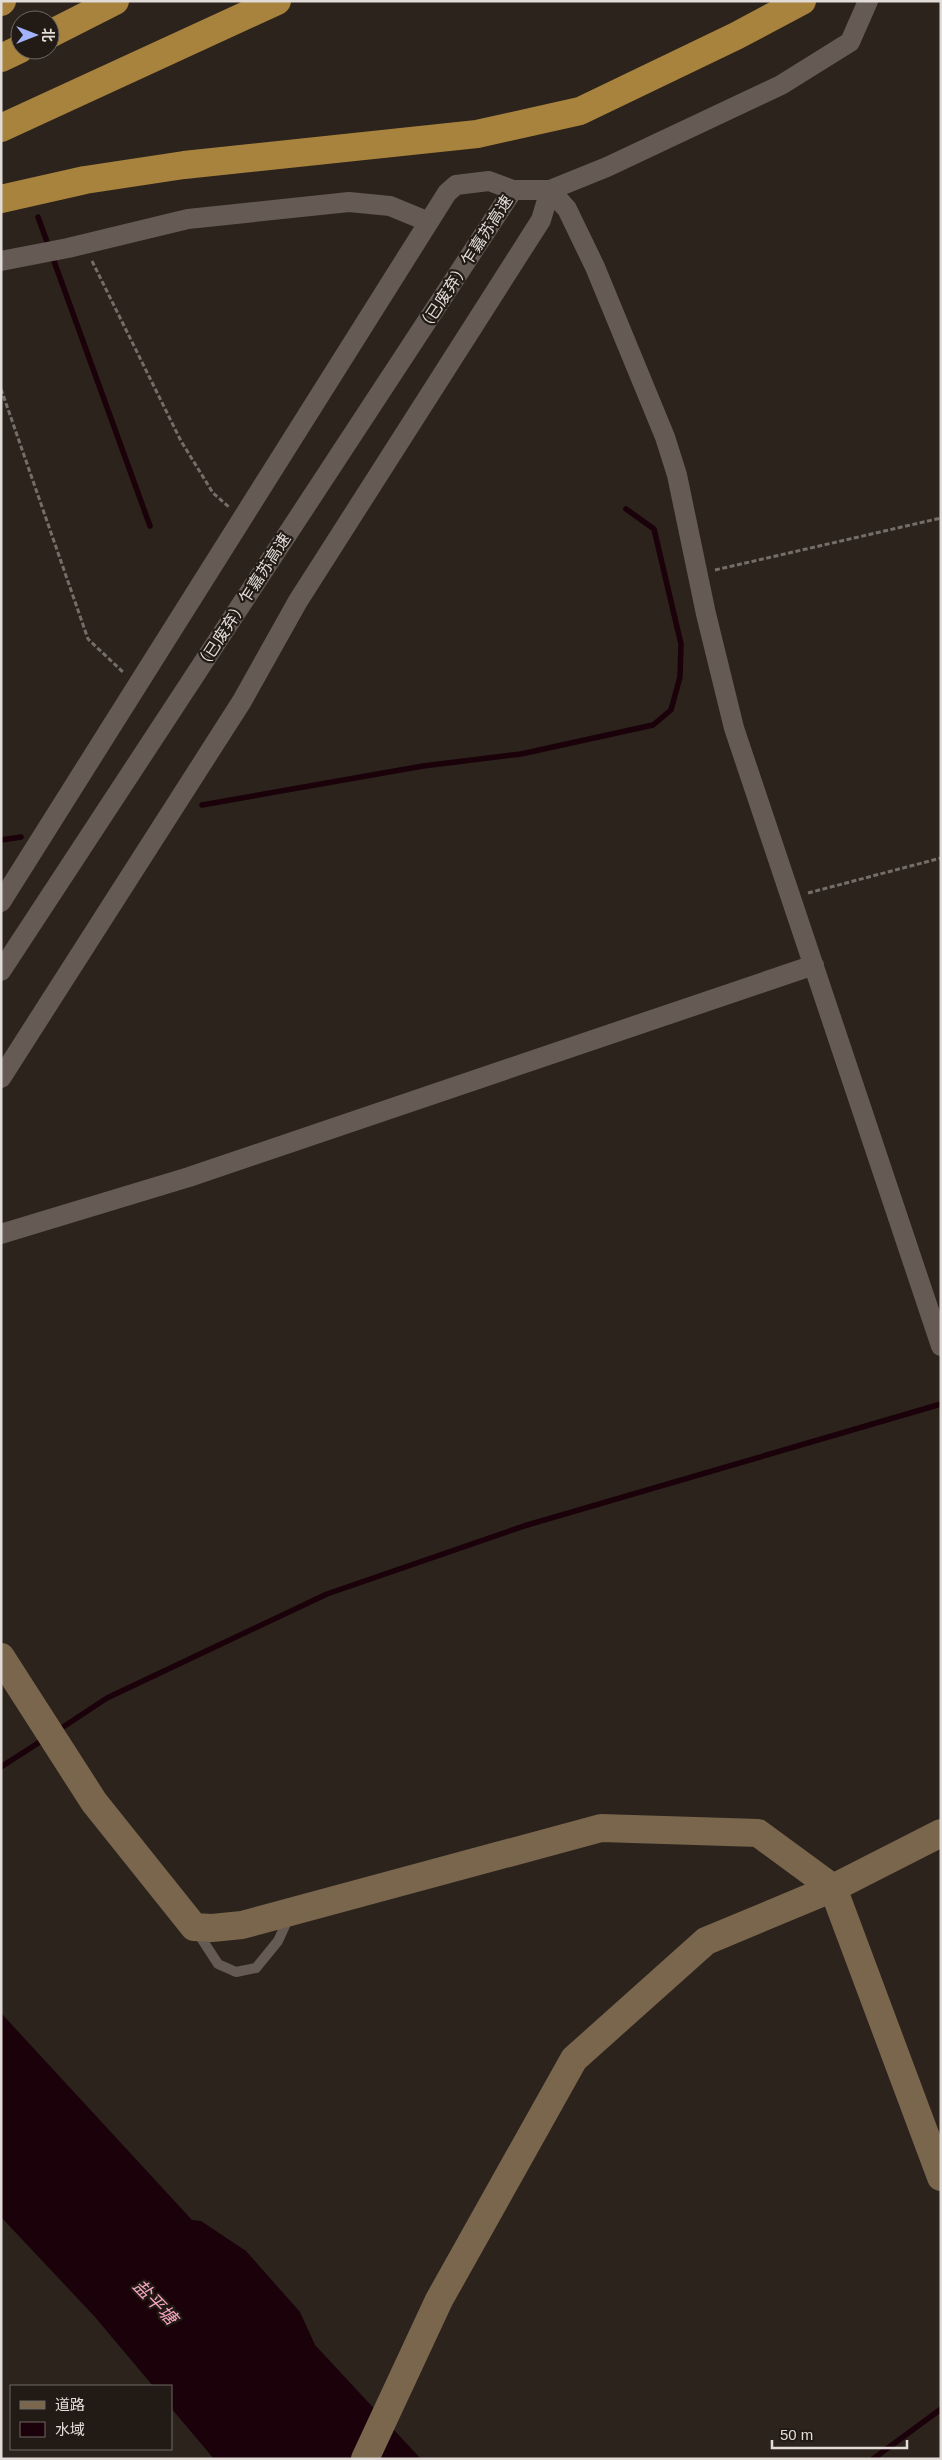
<svg xmlns="http://www.w3.org/2000/svg" width="942" height="2460" font-family="Arial,'Noto Sans SC',sans-serif">
  <style>
    .water { fill: #1a010a }
    .lines { fill: none; stroke-linecap: round; stroke-linejoin: round }
    .stream { stroke: #1a010a; stroke-width: 5.5 }
    .path { stroke: #756d68; stroke-width: 3; stroke-dasharray: 5 2.5; stroke-linecap: butt }
    .lane { stroke: #655a54; stroke-width: 10 }
    .street { stroke: #655a54; stroke-width: 20 }
    .secondary { stroke: #79664d; stroke-width: 28 }
    .highway { stroke: #a8833d; stroke-width: 28 }
    .labels { text-anchor: middle; dominant-baseline: central; stroke-width: 4.5; stroke-linejoin: round; paint-order: stroke }
    .street-label { font-size: 16px; fill: #e2dcd8; stroke: #221a14 }
    .water-label { font-size: 18px; font-style: italic; fill: #f2a5bf; stroke: #221a14 }
  </style>
  <rect width="100%" height="100%" fill="#2c231d"/>
  <!-- water -->
  <path class="water" d="M1,2013l191,207 9,1 45,30 54,61 15,33 106,114h-207l-43,-51v-22h-18l-58,-69 -94,-100z"/>
  <g class="lines">
    <!-- stream -->
    <path class="stream" d="M38,217l112,309
      M202,805l221,-39 98,-12 132,-29 18,-15 9,-33 1,-33 -27,-115 -28,-20
      M1,840l20,-3
      M57,1731l50,-33 220,-104 197,-68 417,-122
      M1,1767l45,-29
      M873,2459l68,-50"/>
    <!-- path -->
    <path class="path" d="M92,261l89,180 32,52 16,14
      M1,389l87,250 36,34
      M715,570l226,-52
      M808,893l133,-35"/>
    <!-- lane -->
    <path class="lane" d="M196,1930l22,34 18,8 20,-4 22,-27 11,-24"/>
    <!-- street -->
    <path class="street" d="M550,190l17,19 28,58 70,170 12,38 29,139 28,114 207,618
      M1,261l67,-13 120,-29 161,-17 41,4 39,16
      M1,902l446,-709 9,-8 33,-4 24,9h37l57,-23 174,-82 69,-43 18,-41
      M1,971l512,-781
      M1,1078l241,-377 56,-100 243,-381 9,-30
      M1,1234l188,-57 625,-212"/>
    <!-- secondary -->
    <path class="secondary" d="M1,1657l93,145 100,125 18,1 30,-3 359,-97 157,5 75,55 108,289
      M365,2459l74,-159 135,-241 132,-118 127,-53 108,-55"/>
    <!-- highway -->
    <path class="highway" d="M1,2l1,-1
      M50,34l65,-33
      M1,58l19,-9
      M1,128l276,-127
      M1,199l84,-19 99,-15 293,-31 103,-23 156,-75 66,-35"/>
  </g>
  <g class="labels">
    <!-- street labels -->
    <g class="street-label">
      <text transform="translate(465 264) rotate(-57)">（已废弃）乍嘉苏高速</text>
      <text transform="translate(243 602) rotate(-57)">（已废弃）乍嘉苏高速</text>
    </g>
    <!-- water labels -->
    <g class="water-label">
      <text transform="translate(155 2302) rotate(46)">盐平塘</text>
    </g>
  </g>
  <!-- border -->
  <rect width="942" height="2460" fill="none" stroke="#e2dcd8" stroke-width="5"/>
  <!-- legend -->
  <rect x="10" y="2385" width="162" height="65" fill="#221a14" stroke="#6f6862"/>
  <rect x="20" y="2401" width="25" height="8" fill="#79664d" stroke="#6f6862"/>
  <text x="55" y="2410" font-size="15" fill="#e2dcd8">道路</text>
  <rect x="20" y="2422" width="25" height="15" fill="#1a010a" stroke="#6f6862"/>
  <text x="55" y="2435" font-size="15" fill="#e2dcd8">水域</text>
  <!-- north arrow -->
  <g transform="translate(35 35) rotate(90)"><circle r="24" fill="#221a14" stroke="#6f6862"/>
  <path d="M0-4L9 19L0 12L-9 19Z" fill="#a3b2fd"/>
  <text y="-8" font-size="14" font-weight="bold" text-anchor="middle" fill="#e2dcd8">北</text>
  </g>
  <!-- scale -->
  <path d="M772 2440v8h135v-8" fill="none" stroke="#e2dcd8" stroke-width="2.5"/>
  <text x="780" y="2440" font-size="15" fill="#e2dcd8" stroke="#221a14" stroke-width="4" paint-order="stroke">50 m</text>
</svg>
